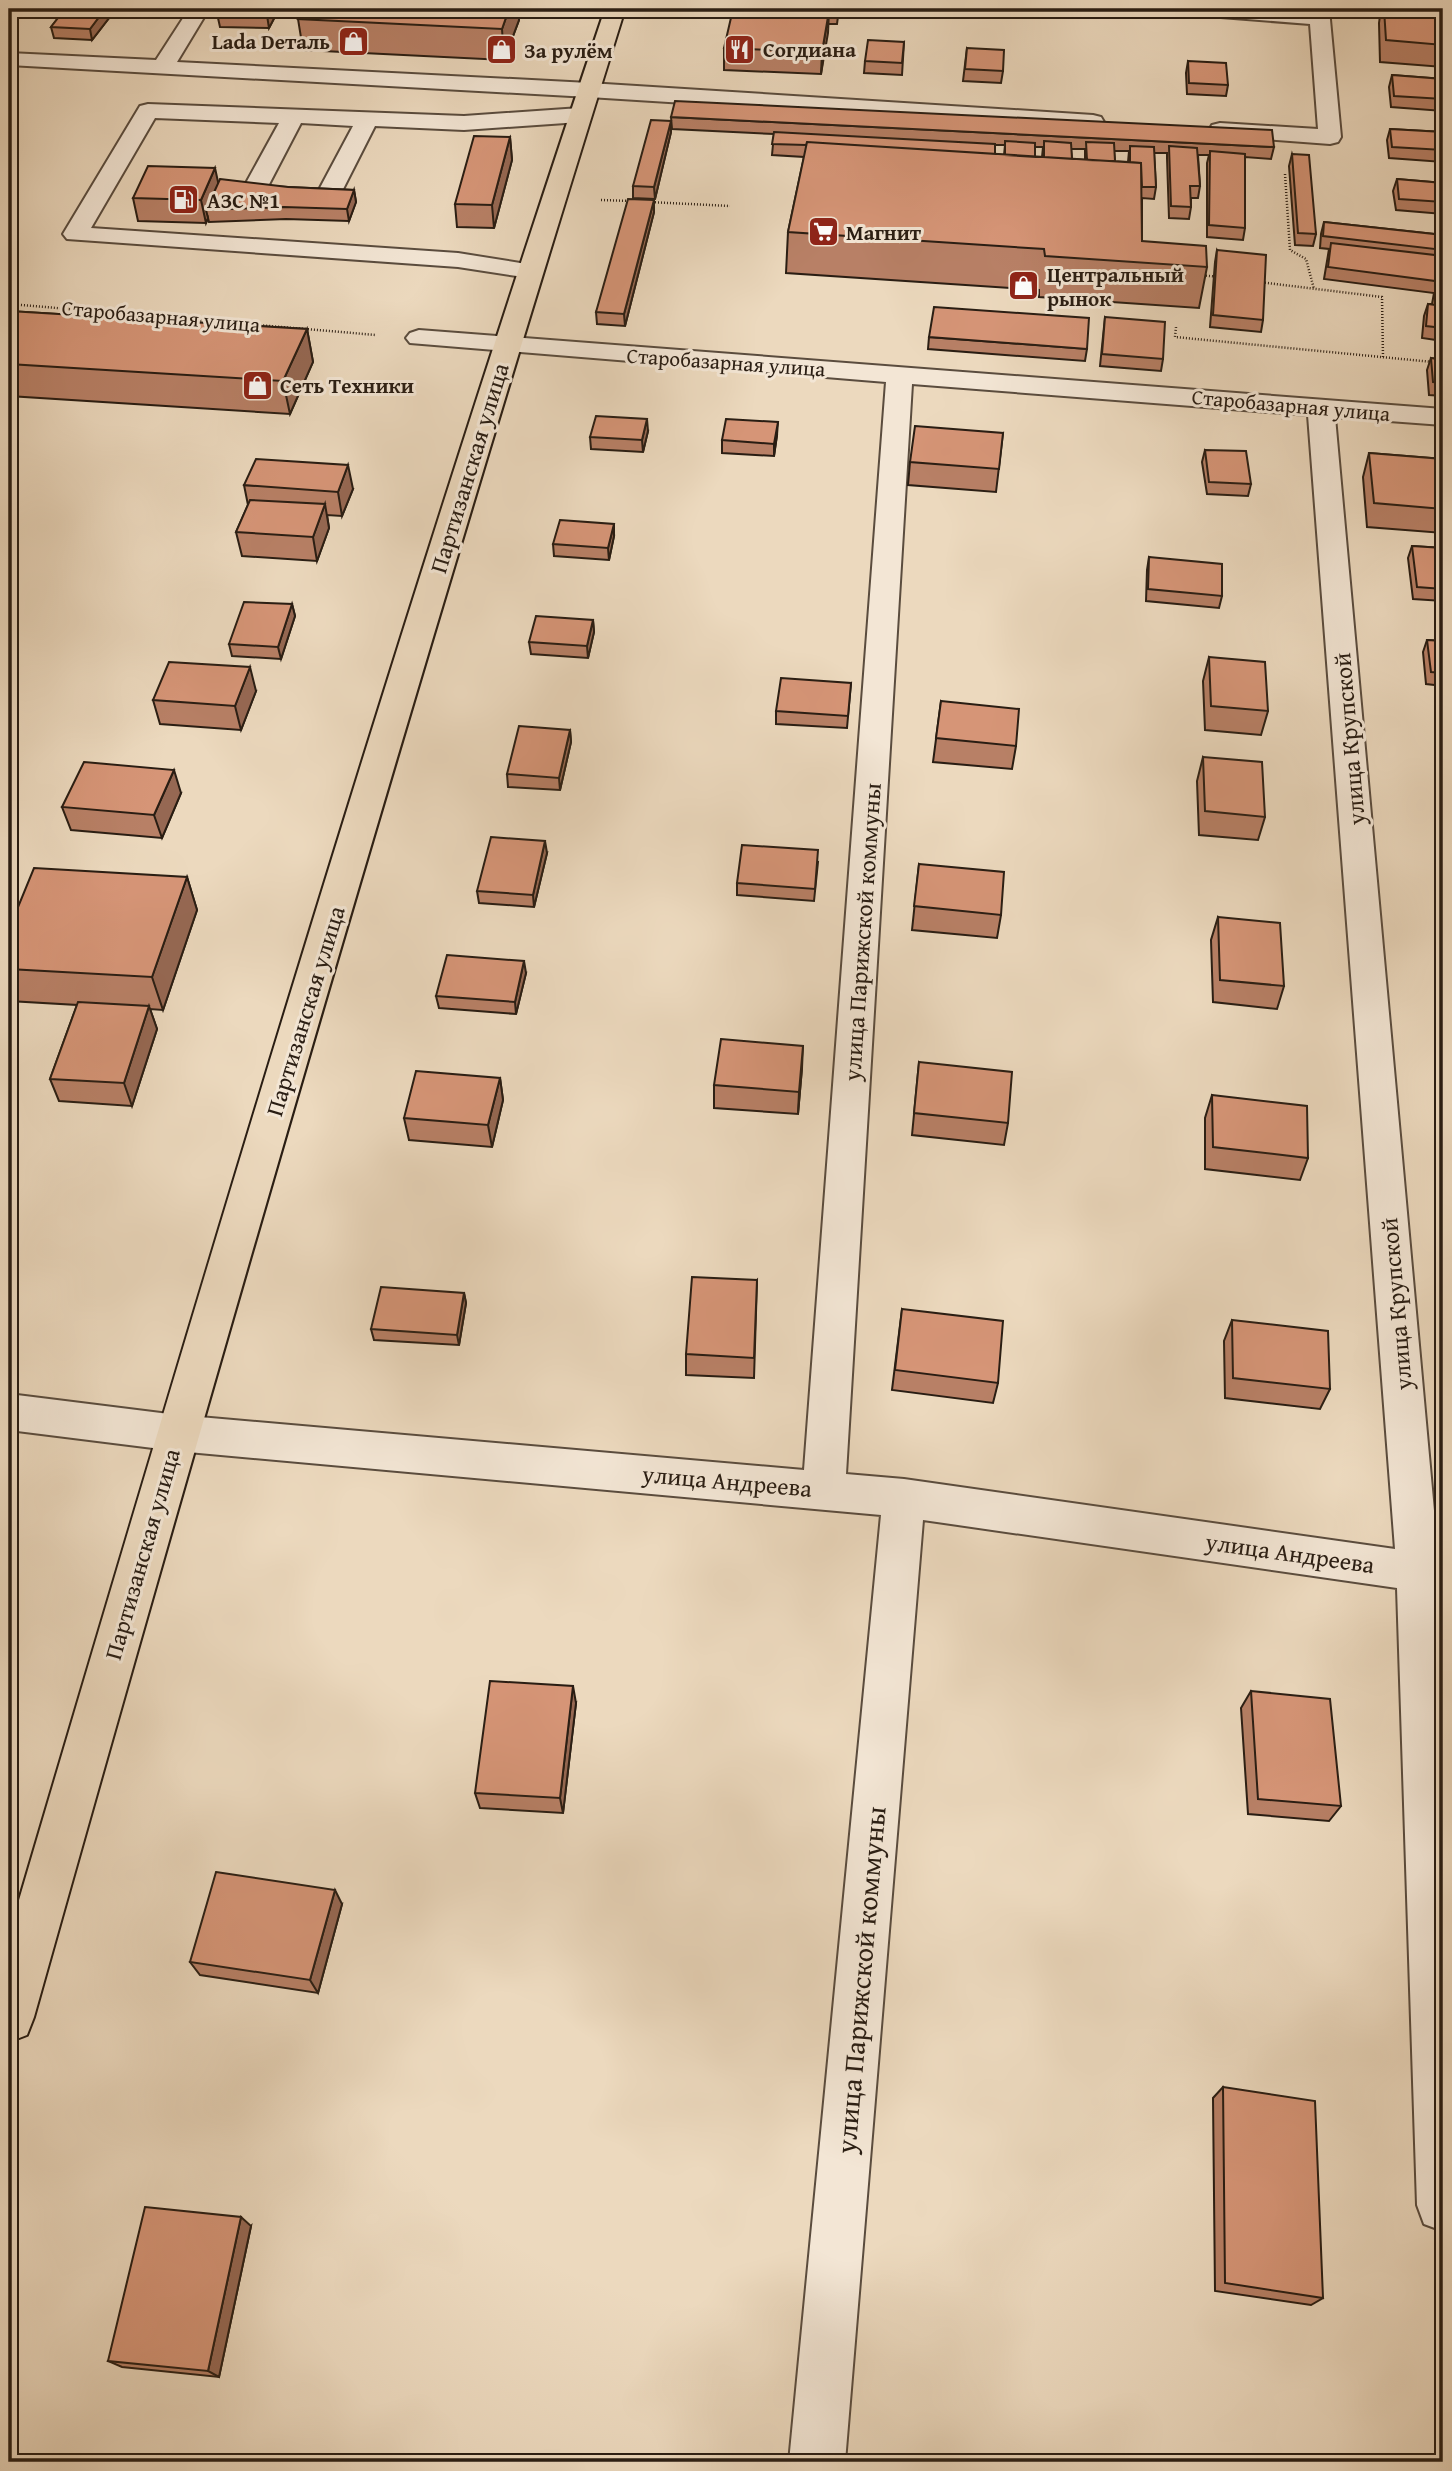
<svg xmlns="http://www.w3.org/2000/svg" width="1452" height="2471" font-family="'Gentium Book Plus',serif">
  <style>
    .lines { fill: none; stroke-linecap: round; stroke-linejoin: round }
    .minor-casing { stroke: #5a4c3e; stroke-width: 4 }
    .major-casing { stroke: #291d13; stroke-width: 4 }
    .path { stroke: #291d13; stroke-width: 2.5; stroke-dasharray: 1 2; stroke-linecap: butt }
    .minor { fill: #f3e6d5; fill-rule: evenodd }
    .major { fill: #ecd9be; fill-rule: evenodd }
    .wall { fill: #b88066; stroke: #291d13; stroke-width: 2; fill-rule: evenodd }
    .shaded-wall { fill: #966853; stroke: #291d13; stroke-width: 2 }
    .building { fill: #d69577; stroke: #291d13; stroke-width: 2 }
    .labels { text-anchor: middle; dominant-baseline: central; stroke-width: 6; stroke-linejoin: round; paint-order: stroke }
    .far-poi-label { font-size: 21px; font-weight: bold; fill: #291d13; stroke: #f3e6d5; text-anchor: start }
    .far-street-label { font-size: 21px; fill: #291d13; stroke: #f3e6d5 }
    .street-label { font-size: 24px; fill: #291d13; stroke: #f3e6d5 }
    .near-street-label { font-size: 28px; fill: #291d13; stroke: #f3e6d5 }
  </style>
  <rect width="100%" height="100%" fill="#ecd9be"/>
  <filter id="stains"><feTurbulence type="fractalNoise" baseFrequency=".00286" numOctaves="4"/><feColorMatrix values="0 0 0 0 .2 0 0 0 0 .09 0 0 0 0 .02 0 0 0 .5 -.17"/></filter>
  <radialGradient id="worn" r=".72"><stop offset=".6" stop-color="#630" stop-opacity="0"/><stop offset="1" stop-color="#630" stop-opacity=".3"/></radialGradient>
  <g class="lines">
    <defs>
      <path id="minor" d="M189,9h20l-32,53 412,21 504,32 8,2 3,5 -3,5 -8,2 -504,-32 -580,-32v-12l147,7z
        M1185,9h85l39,3v-3h20l12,128 -3,5 -8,2 -118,-9 -3,-5 3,-5 8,-2 98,6 -8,-105 -115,-9 -7,-2z
        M148,104l316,12 116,-8 8,2 3,5 -3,5 -8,2 -116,8 -89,-4 -38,75 -4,5h-16l-4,-5 40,-75 -52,-3 -37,71 -4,5h-16l-4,-5 39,-71 -124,-5 -64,110 367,25 81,13 3,5 -3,5 -9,2 -72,-11 -391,-28 -4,-5 74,-123 3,-5z
        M419,330l1024,79v16l-108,-8 103,1138 5,1v38l-2,1 2,53v583l-19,-7 -7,-19 -20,-617 -474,-68 -78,942h-56l92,-947 -704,-64 -168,-21v-36l168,21 627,55 82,-1088 -476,-39 -4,-5 4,-5zM912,384l396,31 87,1134 -491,-70 -58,-5z"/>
      <path id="major" d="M605,9h20c-208,666 -402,1336 -591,2008l-7,18 -18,7v-108c190,-644 382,-1289 596,-1925z"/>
    </defs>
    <!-- minor casing -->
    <use href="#minor" class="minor-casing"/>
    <!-- major casing -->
    <use href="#major" class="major-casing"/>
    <!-- path -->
    <path class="path" d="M1285,174l5,76 16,9 8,30
      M601,200l29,1
      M649,202l81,4
      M1200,275l19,2
      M1259,282l123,15 1,61
      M9,304l367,31
      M1176,327l-1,10 268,26"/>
    <!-- minor -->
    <use href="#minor" class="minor"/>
    <!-- major -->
    <use href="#major" class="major"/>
  </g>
  <!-- wall -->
  <path class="wall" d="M65,9h41l3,9 -17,22 -38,-2 -3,-11z
    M216,9h63l-10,19 -49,-1z
    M304,9h214l1,11 -15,40 -201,-10 -5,-31z
    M839,9l-2,15h-9l-7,50 -97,-4v-22l84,-38z
    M1371,9h72v58l-63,-5 -1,-39 1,-7 -9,-1z
    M904,42l-2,33 -38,-2 1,-12z
    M967,48l36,23 -2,12 -38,-2z
    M1188,61l40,24 -2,11 -39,-2 -1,-21z
    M1392,75l51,4v32l-52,-4 -2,-20z
    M671,117l603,30 -3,12 -26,-2v71l-2,12 -36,-3v-74l2,-8h-11l2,31 -2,12h-7v9l-2,12 -20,-1 -2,-60v-5h-13l2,34 -2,12 -12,-1v43l65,26 -8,41 -160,-11v-7l-253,-17 2,-41 16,-75 -32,-2 2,-21 -102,-5zM995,145h10l-1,10 -9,-1zM1035,147h8l-1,10h-7zM1071,149h14v11l-13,-1zM1114,151h15l-1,11 -13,-1z
    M1390,129l53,3v30l-54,-4 -2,-18z
    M671,132l-16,67 -22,-1v-12z
    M510,137l2,23 -18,68 -37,-1 -2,-23z
    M1292,154l24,80 -3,12 -18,-1 -6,-79z
    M1397,179l46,4v31l-47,-4 -3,-19z
    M218,183l70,4 66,3 2,12 -7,19 -63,-2 -77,3 -1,-4 -2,5 -68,-2 -5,-23z
    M654,212l-29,114 -28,-2 -1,-12z
    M1324,222l119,13v106l-21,-3 2,-22 4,-12h4l2,-11 -110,-14 5,-30 -9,-1 1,-14z
    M1217,250l46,70 -2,12 -51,-5 5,-65z
    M9,311l298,18 6,33 -23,52 -281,-18z
    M1105,317l58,42 -2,12 -61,-5z
    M929,337l158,12 -2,12 -157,-12z
    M1431,358l12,2v36l-14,-1 -2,-25z
    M648,431l-5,21 -52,-3 -1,-12z
    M1003,433l-7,59 -88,-7 2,-23z
    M777,435l-3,21 -52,-3v-13z
    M1205,450l46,34 -3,12 -41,-2 -5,-32z
    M1369,453l74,6v74l-76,-6 -4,-50z
    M244,485l109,4 -11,27 -15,-1 2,13 -12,33 -75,-5 -6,-24 12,-27z
    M614,536l-5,24 -55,-4 -1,-12z
    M1412,546l31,2v53l-30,-2 -5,-41z
    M1149,557l73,39 -3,12 -73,-7 1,-31z
    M292,604l3,12 -14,43 -49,-3 -3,-12z
    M593,620l1,12 -6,26 -57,-4 -2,-12z
    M1427,640l16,1v45l-17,-2 -3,-32z
    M1209,657l59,54 -7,24 -56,-5 -2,-49z
    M851,683l-4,45 -71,-4v-13z
    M256,691l-15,39 -81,-6 -7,-24z
    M941,701l75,45 -4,23 -79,-7z
    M570,730l1,12 -11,48 -52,-3 -1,-13z
    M1203,757l62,60 -7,23 -59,-5 -2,-54z
    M181,793l-19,45 -91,-8 -9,-23z
    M547,853l-13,54 -55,-4 -2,-12z
    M818,862l-4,39 -77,-6v-12z
    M919,864l82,51 -4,23 -85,-8z
    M187,877l10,33 -34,100 -13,-1 7,20 -25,77 -73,-5 -9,-22 27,-74 -68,-4v-32z
    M1218,917l66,69 -7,23 -64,-7 -2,-62z
    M526,973l-10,41 -77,-6 -3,-12z
    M919,1062l89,61 -4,22 -92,-10z
    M802,1068l-4,46 -84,-6v-23z
    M500,1078l3,22 -11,47 -83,-7 -5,-22z
    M1212,1095l96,63 -8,22 -95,-11v-51z
    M757,1280l-3,98 -68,-3v-21z
    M464,1293l2,10 -7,42 -85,-5 -3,-11z
    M902,1309l96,74 -5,20 -101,-13z
    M1232,1320l98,69 -10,20 -95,-11 -1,-57z
    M1251,1691l90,115 -12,15 -81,-7 -7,-106z
    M576,1703l-13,110 -83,-5 -5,-15z
    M342,1904l-24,89 -118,-18 -10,-13z
    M1223,2087l100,211 -12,7 -96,-14 -2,-193z
    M251,2226l-32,151 -97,-10 -14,-6z"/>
  <!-- shaded-wall -->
  <path class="shaded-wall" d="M105,9h1l3,9 -17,22 -2,-11z
    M266,9h13l-10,19z
    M509,9h9l1,11 -15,40 -2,-31z
    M829,11l-1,22 -7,41 1,-22z
    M671,121v11l-16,67 -1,-12z
    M510,137l2,23 -18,68 -2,-23z
    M215,168l5,23 -14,19 2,8 -2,5 -5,-23z
    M354,190l2,12 -7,19 -2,-12z
    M654,200v12l-29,114 -1,-12z
    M307,329l6,33 -23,52 -7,-33z
    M647,419l1,12 -5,21 -1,-12z
    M778,422l-1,13 -3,21v-12z
    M348,465l5,24 -11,27 -4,-24z
    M325,504l4,24 -12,33 -4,-24z
    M614,524v12l-5,24 -1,-12z
    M292,604l3,12 -14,43 -3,-12z
    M593,620l1,12 -6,26 -1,-12z
    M250,667l6,24 -15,39 -6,-24z
    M570,730l1,12 -11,48 -1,-12z
    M174,770l7,23 -19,45 -8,-23z
    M545,841l2,12 -13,54 -1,-12z
    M187,877l10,33 -34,100 -11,-33z
    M524,961l2,12 -10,41 -1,-12z
    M149,1006l8,23 -25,77 -8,-23z
    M803,1046l-1,22 -4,46 1,-22z
    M500,1078l3,22 -11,47 -4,-22z
    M464,1293l2,10 -7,42 -2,-10z
    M573,1686l3,17 -13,110 -3,-15z
    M335,1890l7,14 -24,89 -8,-13z
    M241,2217l10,9 -32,151 -11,-6z"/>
  <!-- building -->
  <path class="building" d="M65,9h40l-15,20 -39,-2z
    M304,9h205l-7,20 -204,-10z
    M733,9h46l50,2 -7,41 -98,-4z
    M808,9h30l-1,4 -8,-1v-1l-21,-1z
    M1384,9h59v36l-57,-5z
    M868,40l36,2 -2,21 -37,-2z
    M967,48l37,2 -1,21 -38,-2z
    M1188,61l38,2 2,22 -39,-2z
    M1392,75l51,4v20l-49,-3z
    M675,101l597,29 2,17 -603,-30z
    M651,120l20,1 -17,66 -21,-1z
    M1390,129l53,3v18l-51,-3z
    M774,132l221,12v10l-188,-12 -1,3 -34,-1z
    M474,136l36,1 -18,68 -37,-1z
    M1005,141l30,2v14l-30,-2z
    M1044,141l27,2 1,16 -28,-2z
    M807,142l334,21 1,78 64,5 1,21 -162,-11 -1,-7 -256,-17z
    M1086,142l28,1 1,18 -28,-1z
    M1130,146l24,1 2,40h-14l-1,-24 -11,-1z
    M1169,146l28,2 3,38h-10l1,21 -20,-1z
    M1210,151l35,3v74l-36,-3z
    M1292,154l17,1 7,79 -18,-1z
    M148,166l67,2 -14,32 -68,-2z
    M220,179l68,8 66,3 -7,19 -63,-2 -78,3z
    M1397,179l46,4v19l-44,-3z
    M628,199l26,1 -30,114 -28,-2z
    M1324,222l119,13v15l-120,-14z
    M1331,243l112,13v26l-115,-15z
    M1217,250l49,5 -3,65 -50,-5z
    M1436,288l7,1v14l-8,-1z
    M1428,304l15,2v22l-17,-2z
    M934,307l155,11 -2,31 -158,-12z
    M9,311l298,18 -24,52 -274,-17z
    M1105,317l60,5 -2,37 -61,-5z
    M1431,358l12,2v23l-10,-1z
    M596,416l51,3 -5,21 -52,-3z
    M726,419l52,3 -4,22 -52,-4z
    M915,426l88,7 -4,36 -89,-7z
    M1205,450l41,1 5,33 -42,-2z
    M1369,453l74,6v50l-69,-6z
    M256,459l92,6 -10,27 -94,-7z
    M250,500l75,4 -12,33 -77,-5z
    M560,520l54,4 -6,24 -55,-4z
    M1412,546l31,2v41l-26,-2z
    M1149,557l73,7v32l-74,-7z
    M244,602l48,2 -14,43 -49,-3z
    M536,616l57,4 -6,26 -58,-4z
    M1427,640l16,1v32l-12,-1z
    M1209,657l56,5 3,49 -57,-5z
    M169,662l81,5 -15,39 -82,-6z
    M781,678l70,5 -3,33 -72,-5z
    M941,701l78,8 -3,37 -80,-8z
    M519,726l51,4 -11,48 -52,-4z
    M1203,757l59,5 3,55 -60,-6z
    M84,762l90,8 -20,45 -92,-8z
    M491,837l54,4 -12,54 -56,-4z
    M742,845l76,5 -3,39 -78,-6z
    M919,864l85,8 -3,43 -87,-9z
    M34,868l153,9 -35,100 -143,-8v-40z
    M1218,917l62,6 4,63 -64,-6z
    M447,955l77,6 -9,41 -79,-6z
    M78,1002l71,4 -25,77 -74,-4z
    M721,1039l82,7 -4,46 -85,-7z
    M919,1062l93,10 -4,51 -94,-10z
    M416,1071l84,7 -12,47 -84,-7z
    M1212,1095l95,11 1,52 -95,-11z
    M692,1277l65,3 -3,78 -68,-4z
    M381,1287l83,6 -7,42 -86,-6z
    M902,1309l101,12 -5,62 -103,-13z
    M1232,1320l96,11 2,58 -97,-11z
    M490,1681l83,5 -13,112 -85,-5z
    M1251,1691l79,8 11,107 -83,-7z
    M216,1872l119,18 -25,90 -120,-18z
    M1223,2087l92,14 8,197 -98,-15z
    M145,2207l96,10 -33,154 -100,-10z"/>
  <!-- icons -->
  <defs>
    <symbol id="shop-square" viewBox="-11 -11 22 22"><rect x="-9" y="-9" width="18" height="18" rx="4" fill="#8f2418" stroke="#f3e6d5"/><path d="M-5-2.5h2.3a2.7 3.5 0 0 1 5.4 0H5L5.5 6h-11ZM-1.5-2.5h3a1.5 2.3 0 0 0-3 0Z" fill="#fff"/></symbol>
    <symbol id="restaurant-square" viewBox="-11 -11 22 22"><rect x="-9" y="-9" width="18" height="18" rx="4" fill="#8f2418" stroke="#f3e6d5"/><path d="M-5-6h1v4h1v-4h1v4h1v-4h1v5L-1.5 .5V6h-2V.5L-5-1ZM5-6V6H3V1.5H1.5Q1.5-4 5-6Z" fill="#fff"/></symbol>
    <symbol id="fuel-square" viewBox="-11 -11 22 22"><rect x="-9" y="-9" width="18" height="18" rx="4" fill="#8f2418" stroke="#f3e6d5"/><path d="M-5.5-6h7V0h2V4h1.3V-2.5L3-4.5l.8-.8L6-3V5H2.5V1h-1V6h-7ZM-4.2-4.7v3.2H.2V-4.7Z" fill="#fff"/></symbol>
    <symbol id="supermarket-square" viewBox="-11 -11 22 22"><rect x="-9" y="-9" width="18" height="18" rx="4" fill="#8f2418" stroke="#f3e6d5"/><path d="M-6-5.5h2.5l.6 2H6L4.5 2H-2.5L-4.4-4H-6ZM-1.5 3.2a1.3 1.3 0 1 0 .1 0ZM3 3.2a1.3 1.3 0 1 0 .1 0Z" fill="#fff"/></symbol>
  </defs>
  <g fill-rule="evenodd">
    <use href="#shop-square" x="336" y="24" width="35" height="35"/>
    <use href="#restaurant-square" x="722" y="32" width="35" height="35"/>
    <use href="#shop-square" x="484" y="32" width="35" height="35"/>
    <use href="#fuel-square" x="166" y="182" width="35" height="35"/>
    <use href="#supermarket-square" x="806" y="214" width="35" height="35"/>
    <use href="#shop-square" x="1006" y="268" width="35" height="35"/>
    <use href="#shop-square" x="240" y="368" width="35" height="35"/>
  </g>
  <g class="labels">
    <!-- far-poi labels -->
    <g class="far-poi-label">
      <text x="330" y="41" text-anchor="end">Lada Dеталь</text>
      <text x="763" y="49">Согдиана</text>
      <text x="524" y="50">За рулём</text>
      <text x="207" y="200">АЗС №1</text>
      <text x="846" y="232">Магнит</text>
      <text x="1047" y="274">Центральный<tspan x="1047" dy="24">рынок</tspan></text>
      <text x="280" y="385">Сеть Техники</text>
    </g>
    <!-- far-street labels -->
    <g class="far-street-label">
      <text transform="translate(161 316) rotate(5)">Старобазарная улица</text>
      <text transform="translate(726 362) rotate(4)">Старобазарная улица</text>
      <text transform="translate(1291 405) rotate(5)">Старобазарная улица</text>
    </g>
    <!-- street labels -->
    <g class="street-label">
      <text transform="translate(469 468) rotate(-73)">Партизанская улица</text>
      <text transform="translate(1349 739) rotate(-95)">улица Крупской</text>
      <text transform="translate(862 932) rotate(-86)">улица Парижской коммуны</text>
      <text transform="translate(305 1011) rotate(-73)">Партизанская улица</text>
      <text transform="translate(1396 1304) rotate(-95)">улица Крупской</text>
      <text transform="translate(727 1481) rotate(5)">улица Андреева</text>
      <text transform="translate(1290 1553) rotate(8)">улица Андреева</text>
      <text transform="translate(142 1554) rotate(-74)">Партизанская улица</text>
    </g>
    <!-- near-street labels -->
    <g class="near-street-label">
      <text transform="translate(860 1980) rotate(-85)">улица Парижской коммуны</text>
    </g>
  </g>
  <!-- margin -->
  <rect width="1452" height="2471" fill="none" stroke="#ecd9be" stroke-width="35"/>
  <rect x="10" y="10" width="1431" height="2450" fill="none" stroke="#291d13" stroke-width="3.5"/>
  <rect x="18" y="18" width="1417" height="2436" fill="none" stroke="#291d13" stroke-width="2"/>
  <rect width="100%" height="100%" filter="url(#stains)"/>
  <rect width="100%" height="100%" fill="url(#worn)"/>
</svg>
